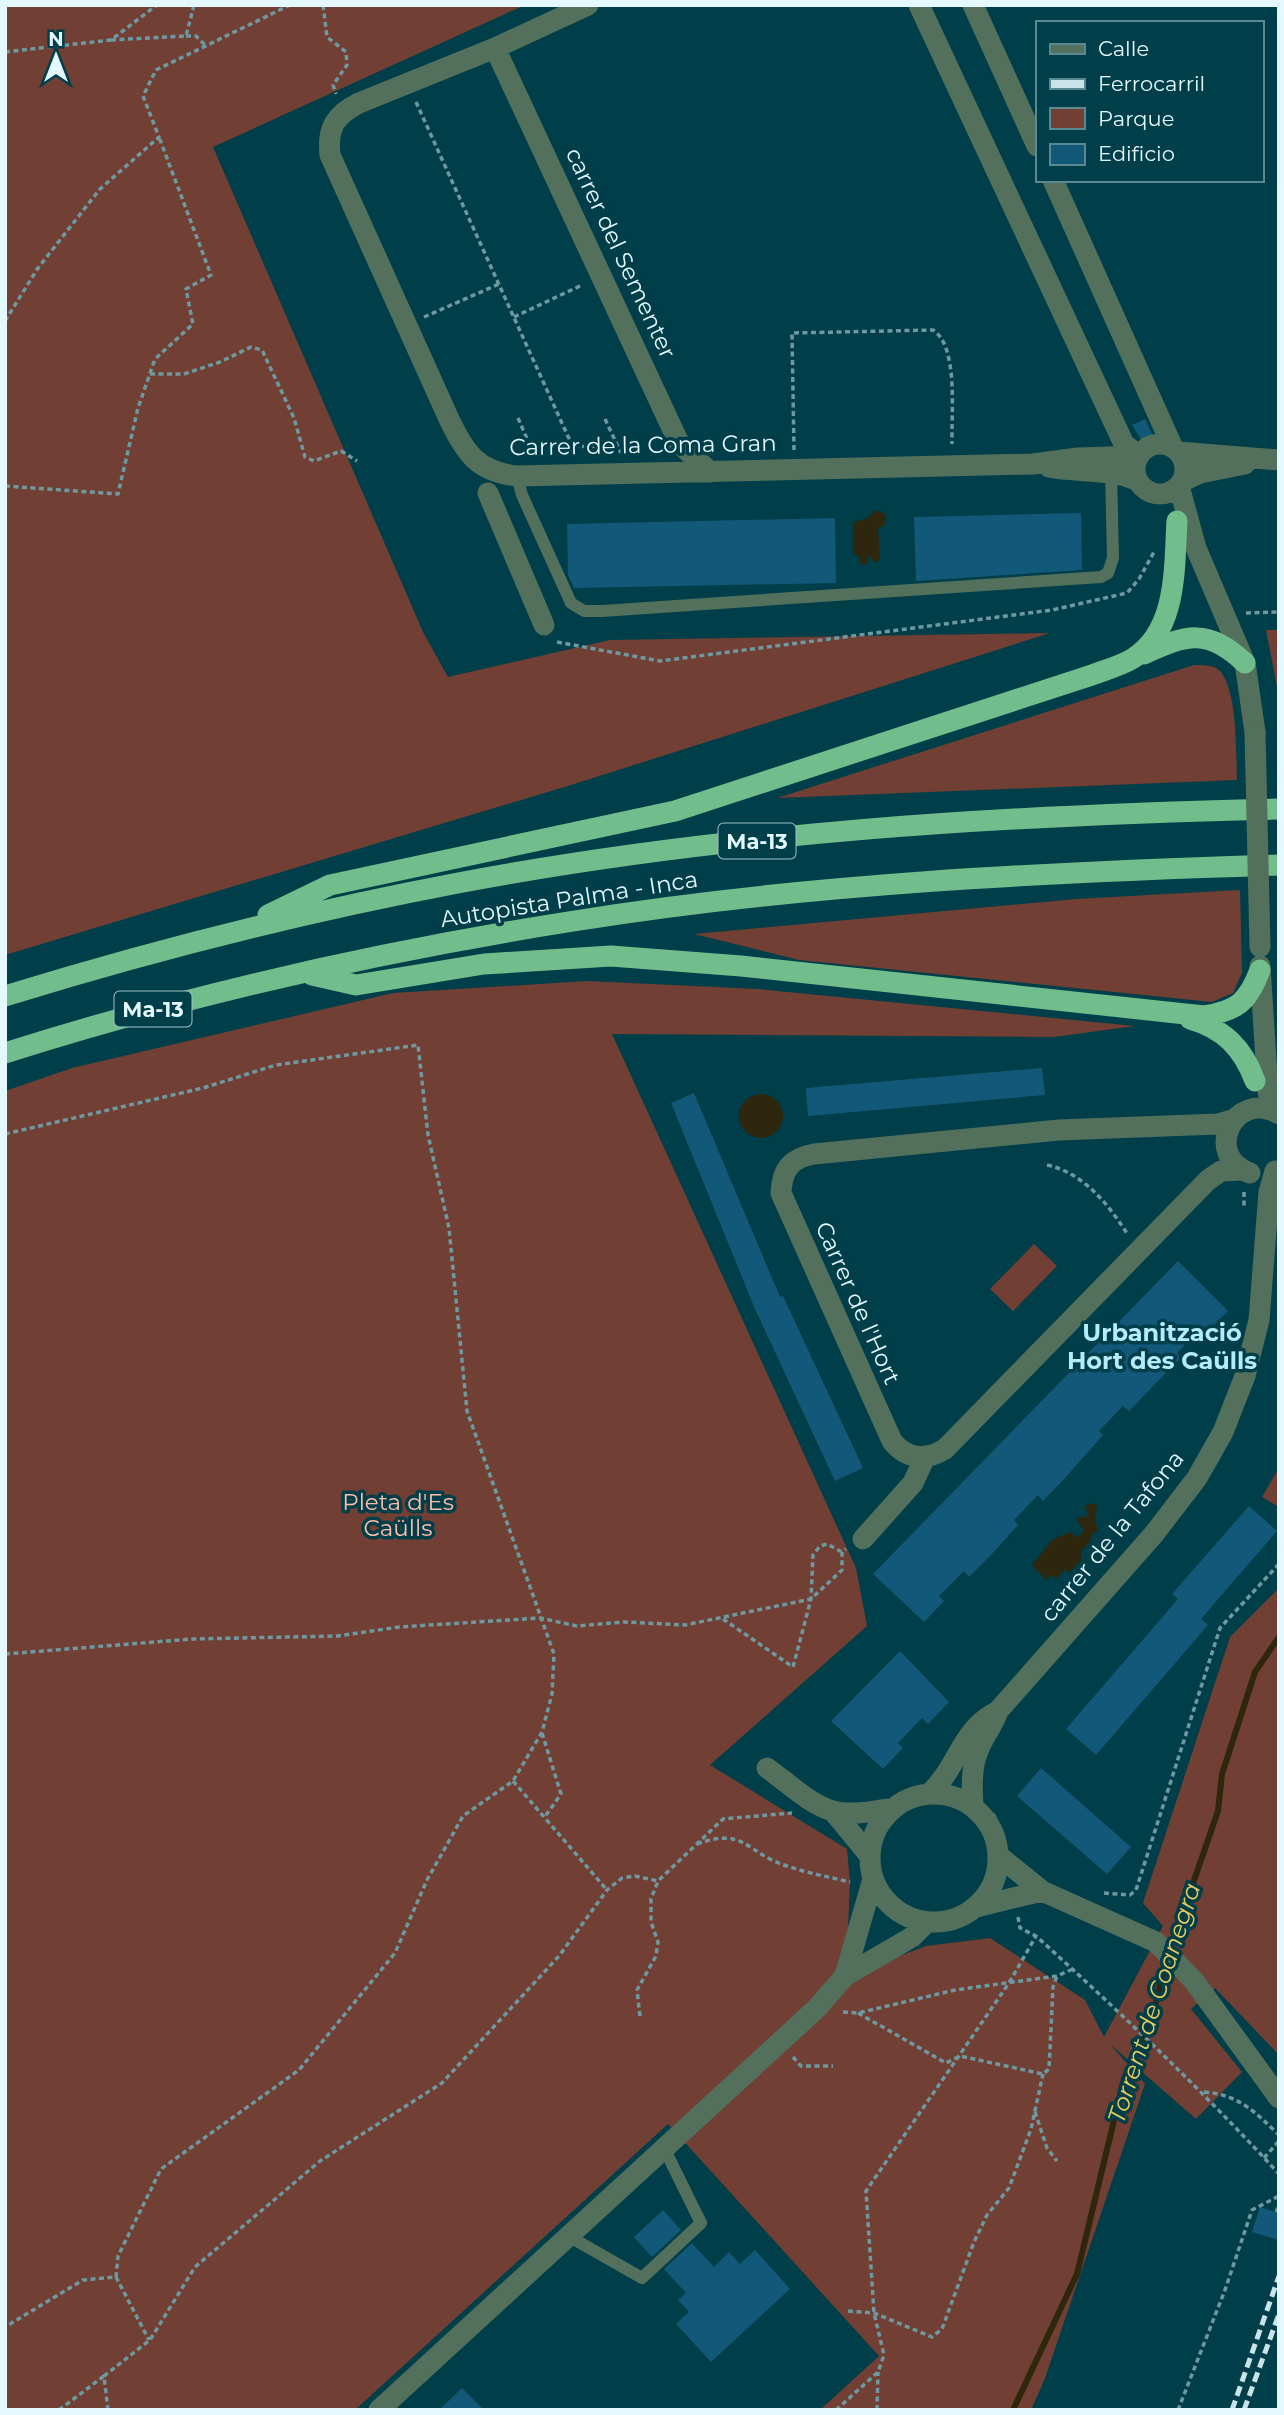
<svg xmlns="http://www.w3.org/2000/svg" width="1284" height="2415" font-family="Montserrat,sans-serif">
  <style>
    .green { fill: #713f33 }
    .water { fill: #2e270d }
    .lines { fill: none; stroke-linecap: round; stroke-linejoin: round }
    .stream { stroke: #2e270d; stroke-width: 6 }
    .building { fill: #125979 }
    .path { stroke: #6e99a1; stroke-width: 3.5; stroke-dasharray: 5 3.5; stroke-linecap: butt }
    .lane { stroke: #52705b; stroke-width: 12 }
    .street { stroke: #52705b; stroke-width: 21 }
    .highway { stroke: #71bd8b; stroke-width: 21 }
    .rail { stroke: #c9e3e9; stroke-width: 5; stroke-dasharray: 10 5; stroke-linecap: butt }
    .street-bridge { stroke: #52705b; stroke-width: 21 }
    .labels { text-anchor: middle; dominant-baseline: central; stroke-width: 7; stroke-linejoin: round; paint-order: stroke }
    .shield { fill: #003e49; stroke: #a0c1c8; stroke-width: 2 }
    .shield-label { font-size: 21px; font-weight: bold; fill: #e4f9ff }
    .street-label { font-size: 23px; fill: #e4f9ff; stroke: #003e49 }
    .park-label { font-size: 23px; fill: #ffbcab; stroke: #003e49 }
    .neighbourhood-label { font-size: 24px; font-weight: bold; fill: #b4ecfa; stroke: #003e49 }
    .water-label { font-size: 24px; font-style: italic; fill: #e9cb5a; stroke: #003e49 }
  </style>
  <rect width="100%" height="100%" fill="#003e49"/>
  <!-- green -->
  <path class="green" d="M5,5h520l-312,142 210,485 25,45 162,-37 440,-7 -479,152 -566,170z
    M1266,630h13v67z
    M1194,665c7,0 17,0 22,3 22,12 20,88 21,112l-460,18z
    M1240,890l2,83 -9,20 -21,9 -413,-42 -105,-26 382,-35z
    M587,981l171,8 377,37 -81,11 -442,-3 244,534 11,58 -157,139 137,84 3,33 -4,94 80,-30 64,-8 95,62 19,37 59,-111 -20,-23 87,-266 49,-49v467l-64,-67 -24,21 51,63 -46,47 -86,-75 35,40 -101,297 -13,29h-211l59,-54 -211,-232 -313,286h-350v-1319l67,-23 321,-75z
    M1034,1244l23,22 -44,45 -23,-22z
    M1279,1468v39l-17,-10z"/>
  <!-- water -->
  <path class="water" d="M875,511h5l6,5 -2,10 -6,2 2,30 -4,5 -8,-7 -1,8h-7l-1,-8 -6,-2v-32l13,-3z
    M739 1116a22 22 0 1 1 44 0a22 22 0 1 1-44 0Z
    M1090,1503l7,2 -2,14 3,12 -6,3 -3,9 -7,7 -1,10 -12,13 -4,-4 -9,10 -5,-4 -5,5 -14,-15 21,-26 18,-7 6,6 7,-7 -8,-13 13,-2 -4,-9z"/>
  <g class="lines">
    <!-- stream -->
    <path class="stream" d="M1170,1950l48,-139 4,-37 33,-102 24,-35
      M1013,2410l64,-136 47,-195 27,-58 16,-61"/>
  </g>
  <!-- building -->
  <path class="building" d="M1145,419l9,19 -11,5 -11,-18z
    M1081,513l1,57 -166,11 -2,-64z
    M835,518l1,65 -262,5 -6,-13 -1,-51z
    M1042,1068l3,27 -237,21 -2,-28z
    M694,1093l86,204 3,-1 80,172 -28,13 -80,-172 -84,-206z
    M1178,1261l50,50 -22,22 -5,-5 -24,25 4,5 -20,20 -32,33 -6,-5 -24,25 4,4 -38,43 -22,23 -5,-6 -24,25 4,5 -27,30 -22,22 -5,-6 -25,25 5,5 -20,21 -51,-48z
    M1249,1506l28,25 -76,88 7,6 -112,130 -30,-26 112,-130 -6,-5z
    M900,1651l49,51 -21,22 -6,-6 -24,25 5,5 -20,21 -52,-48z
    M1041,1768l90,79 -24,27 -90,-78z
    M1260,2207l19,6v27l-27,-8z
    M663,2210l18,20 -29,27 -18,-20z
    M692,2243l22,24 15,-15 11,12 15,-14 35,39 -79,73 -35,-38 13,-12 -11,-12 8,-7 -22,-24z
    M462,2388l22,22h-45z"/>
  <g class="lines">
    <!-- path -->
    <path class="path" d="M323,5l4,32 19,15 1,13 -14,20 3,9
      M186,36h10l11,11
      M111,40l75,-4 8,-31
      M5,52l106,-12 46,-35
      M416,102l160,352
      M424,317l75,-33
      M514,317l68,-32
      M5,321l33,-53 62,-79 59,-52 -16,-41 13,-26 134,-65
      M150,374h34l36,-12 31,-15 11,3 32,68 11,39 9,4 27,-10 16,10
      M518,418l16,37
      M605,419l16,34
      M531,447l86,-1
      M794,450l-2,-117 141,-3c26,16 18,87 19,114
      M5,486l113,8 20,-86 17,-49 38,-35 -7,-35 25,-14 -52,-138
      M1246,613l33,-1
      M557,642l103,19 392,-51 75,-17 12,-14 15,-27
      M5,1134l198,-46 73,-23 142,-20 10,90 21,93 18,183 87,243 -2,40 -10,38 -29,49 -50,35 -36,64 -32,73 -96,117 -138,99 -43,87 -2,21 -33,3 -78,47
      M1047,1165c37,8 62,40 81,70
      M1244,1192v17
      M723,1619l70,48 18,-68 2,-44 7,-9 7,-2 15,8
      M5,1654l187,-15 146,-3 61,-9 141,-9 37,8 47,-4 61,3 126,-26 31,-29v-18l4,-3
      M542,1733l19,61 -17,24
      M513,1781l94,109
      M993,1814l10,21
      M697,1844c48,-18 50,10 90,22 20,7 42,11 63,16
      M1104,1893l26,2 6,-5 84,-262 59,-64
      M1018,1917l2,11 16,8c84,76 166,154 243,238
      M843,2012l15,1 97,-23 102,-14 16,-7
      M858,2013l88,50 14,-7 83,18 6,-5 4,-82 4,-11
      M640,2016l-3,-26 19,-34 2,-14 -7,-20v-23l7,-18
      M793,2057l8,9h32
      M1204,2092c34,2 51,20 75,43
      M1035,2112l12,36 10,13
      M1264,2158l15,-17
      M1276,2212l3,-6
      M116,2277l33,63
      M848,2311l26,2 58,24 10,-8 32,-87 13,-27 22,-27 22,-59 12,-55
      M59,2410l45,-34
      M108,2410l-4,-34 46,-36 45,-73 125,-106 122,-78 117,-127 48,-66 15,-12 13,-2 23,5 65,-62 69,-6
      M836,2410l42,-38 6,-17 -10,-42 -8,-122 143,-208 27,-47
      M877,2410l1,-38
      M1178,2410l47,-120 27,-80 27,-14"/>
    <!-- lane -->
    <path class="lane" d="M517,476l5,19 49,108 13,8h18l499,-34 7,-4 5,-15 -2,-85
      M570,2237l72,41 59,-55 -37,-75"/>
    <!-- street -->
    <path class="street" d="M588,5l-93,43 -136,55c-24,12 -32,25 -29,52l119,264c16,34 29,53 68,57l516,-12 45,-6 61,-2
      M919,5l205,439 15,12
      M973,5l64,141
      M495,48l184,395 31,29
      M1053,180l120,268
      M1135 469a25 25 0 1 1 50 0a25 25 0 1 1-50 0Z
      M1178,452l101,8
      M1049,467c30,6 62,1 89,14
      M1183,481l17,-8 45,-9
      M1179,486l17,62 49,115 10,69
      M488,493l56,132
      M1260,966l8,126 8,20
      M1235,1119l-17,5 -159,6 -245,24c-23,4 -32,15 -33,39l111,248c14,18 34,20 53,8l263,-269 13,-9 21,-1
      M1250,1173c-48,-17 -16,-85 29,-59
      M863,1539l50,-56 12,-26
      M767,1768c20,14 42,36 66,43 18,5 42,0 61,-3
      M930,1793c29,-27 30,-63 68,-82l156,-177 43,-56 26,-46 22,-56 14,-56 10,-128 6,-21
      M870 1858a64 64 0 1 1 128 0a64 64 0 1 1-128 0Z
      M973,1806c-1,-17 -2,-39 5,-55 5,-14 15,-25 20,-40
      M833,1811l37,45
      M999,1856l43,35 114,51 38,39 85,117
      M976,1907l66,-16
      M845,1976l28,-97
      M379,2410l437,-401 29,-33 67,-39 15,-15"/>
    <!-- highway -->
    <path class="highway" d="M1144,654c43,-20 64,-26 101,9
      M268,915l62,-30 345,-74 417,-136c13,-5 28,-9 40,-16 46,-28 42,-91 45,-138
      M312,975l44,10 128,-21 127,-8 130,10 463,50c33,-5 44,-14 56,-46
      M5,996c149,-46 300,-84 453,-113 270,-51 547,-68 821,-74
      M1190,1019c34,10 53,29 65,62
      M5,1053c186,-59 377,-102 569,-132 229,-37 473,-49 705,-56"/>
    <!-- rail -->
    <path class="rail" d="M1232,2410l47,-134
      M1244,2410l35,-96"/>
    <!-- street-bridge -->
    <path class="street-bridge" d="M1255,732l5,215"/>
  </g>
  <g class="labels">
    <!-- shield labels -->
    <g class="shield">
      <rect x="718.5" y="823.5" width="77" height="35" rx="5"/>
      <rect x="114.5" y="991.5" width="77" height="35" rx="5"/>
    </g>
    <g class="shield-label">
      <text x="757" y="841">Ma-13</text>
      <text x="153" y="1009">Ma-13</text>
    </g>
    <!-- street labels -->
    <g class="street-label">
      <text transform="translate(621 253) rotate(65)">carrer del Sementer</text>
      <text transform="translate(643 445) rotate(-1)">Carrer de la Coma Gran</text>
      <text transform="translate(569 899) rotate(-9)">Autopista Palma - Inca</text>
      <text transform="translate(858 1303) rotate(66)">Carrer de l'Hort</text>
      <text transform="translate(1112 1536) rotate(-51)">carrer de la Tafona</text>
    </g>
    <!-- park labels -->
    <g class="park-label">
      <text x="398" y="1502">Pleta d'Es<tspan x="398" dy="26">Caülls</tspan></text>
    </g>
    <!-- neighbourhood labels -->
    <g class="neighbourhood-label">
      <text x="1162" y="1332">Urbanització<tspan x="1162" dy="28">Hort des Caülls</tspan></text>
    </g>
    <!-- water labels -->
    <g class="water-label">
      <text transform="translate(1154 2003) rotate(-72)">Torrent de Coanegra</text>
    </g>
  </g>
  <!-- border -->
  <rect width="1284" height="2415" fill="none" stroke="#e4f9ff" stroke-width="14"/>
  <!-- legend -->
  <rect x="1036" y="21" width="228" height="161" fill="#003e49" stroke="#5b8992" stroke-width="2"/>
  <rect x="1050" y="44" width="35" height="10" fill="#52705b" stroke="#5b8992" stroke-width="2"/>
  <text x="1098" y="56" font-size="21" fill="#e4f9ff">Calle</text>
  <rect x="1050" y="79" width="35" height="10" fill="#c9e3e9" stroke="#5b8992" stroke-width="2"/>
  <text x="1098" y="91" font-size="21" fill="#e4f9ff">Ferrocarril</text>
  <rect x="1050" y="108" width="35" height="21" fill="#713f33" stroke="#5b8992" stroke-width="2"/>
  <text x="1098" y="126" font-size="21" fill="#e4f9ff">Parque</text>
  <rect x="1050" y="144" width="35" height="21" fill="#125979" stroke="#5b8992" stroke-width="2"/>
  <text x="1098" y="161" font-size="21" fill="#e4f9ff">Edificio</text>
  <!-- north arrow -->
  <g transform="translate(56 56)" stroke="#003e49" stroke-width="5" paint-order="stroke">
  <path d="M0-5L12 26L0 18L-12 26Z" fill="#e4f9ff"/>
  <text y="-10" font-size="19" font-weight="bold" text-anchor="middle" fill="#e4f9ff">N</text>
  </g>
</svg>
